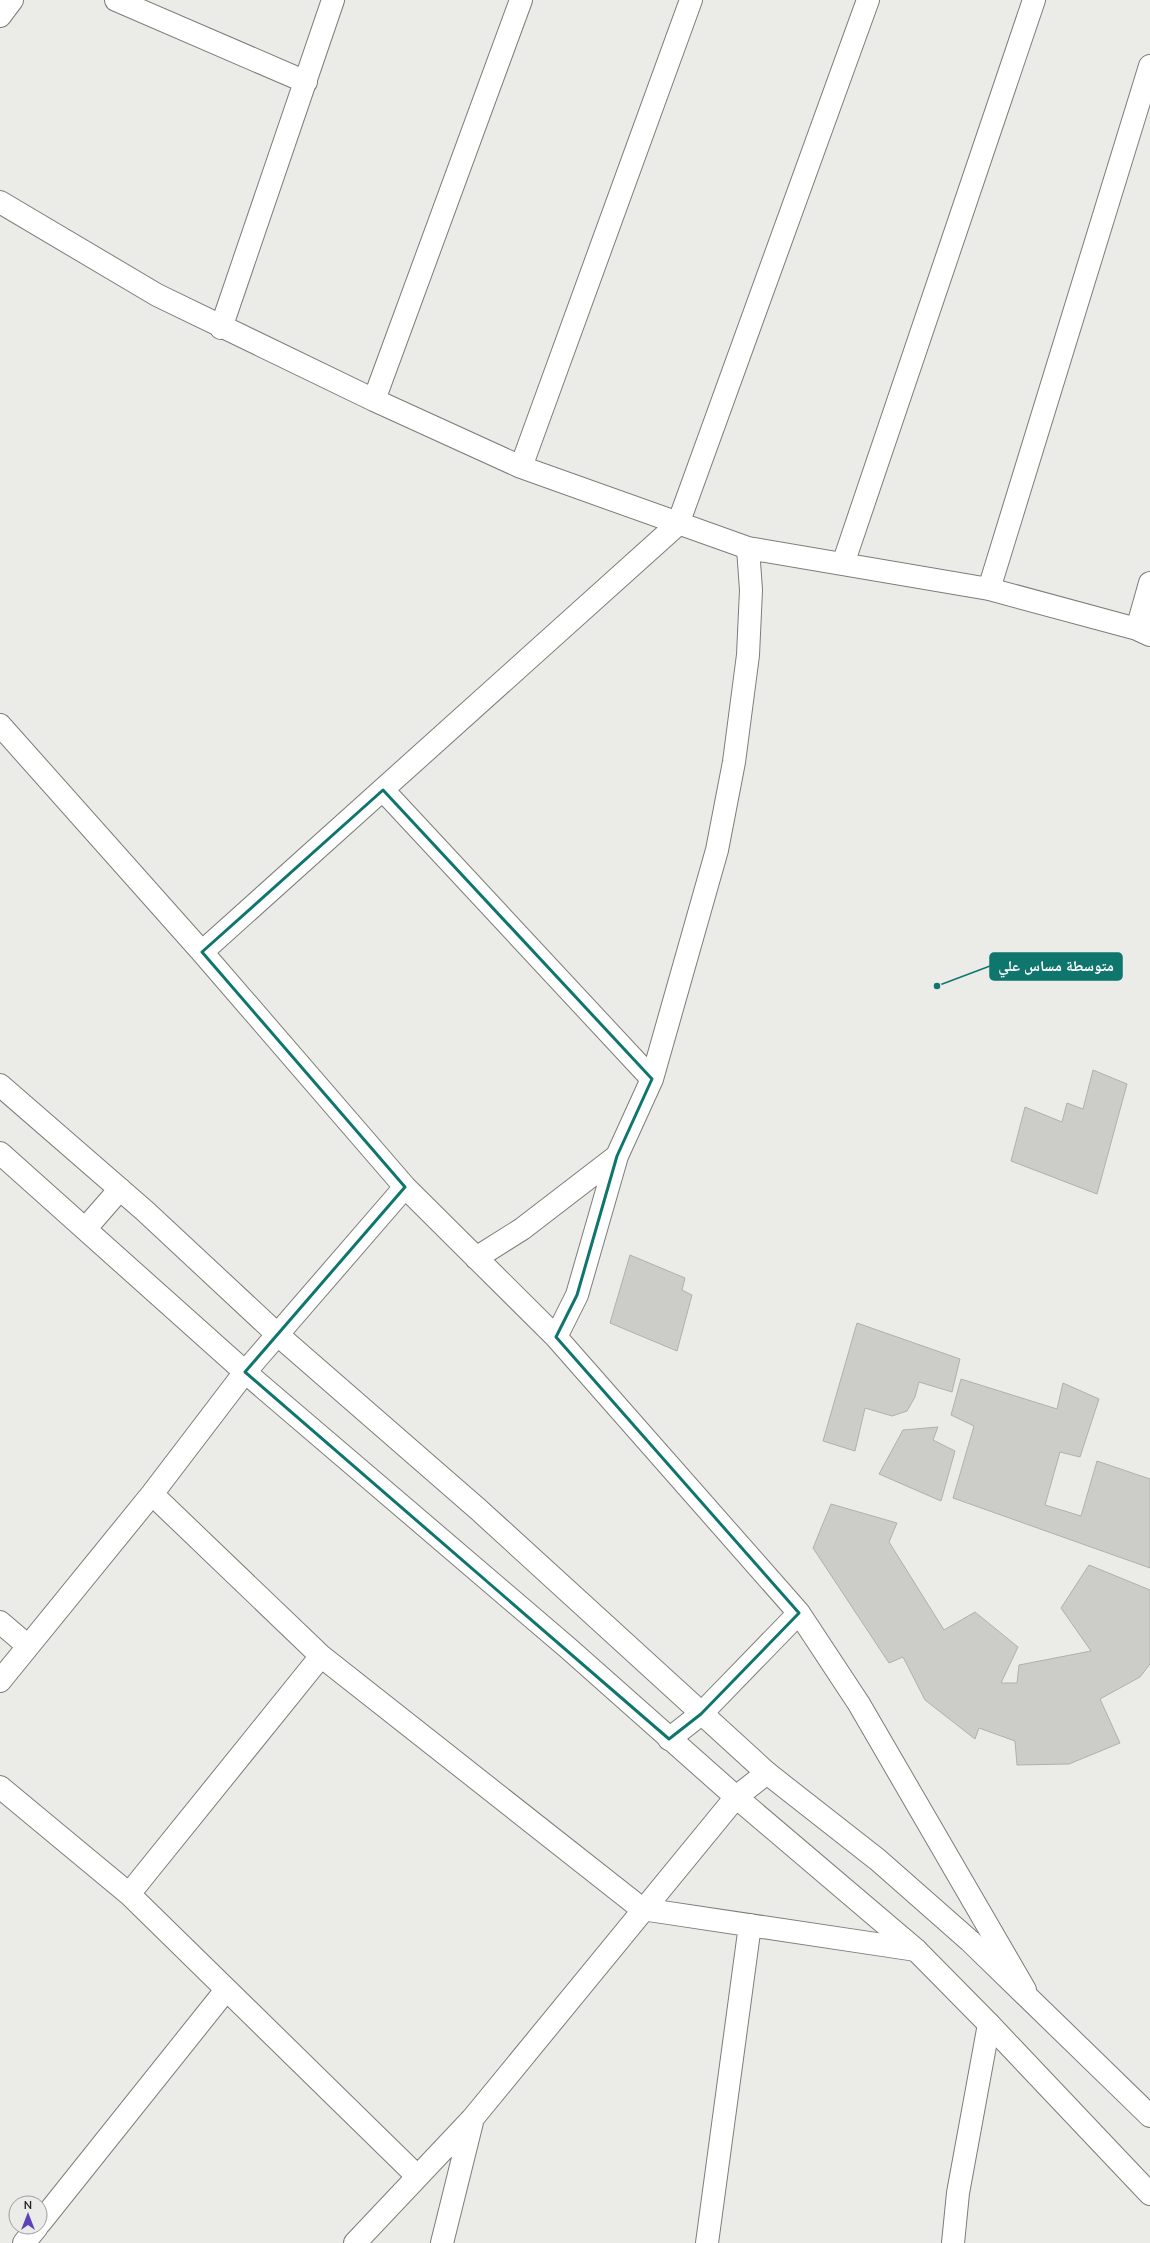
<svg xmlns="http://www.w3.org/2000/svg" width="1150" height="2243" font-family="Mulish,'Noto Naskh Arabic',sans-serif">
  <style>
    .building { fill: #ccccc9; stroke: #b0b0ad }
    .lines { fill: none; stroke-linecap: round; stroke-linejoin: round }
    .minor-casing { stroke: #7c7c79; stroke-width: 24 }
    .tertiary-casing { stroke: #7c7c79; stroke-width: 24 }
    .minor { stroke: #fff; stroke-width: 22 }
    .tertiary { stroke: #fff; stroke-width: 22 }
    .marked { fill: none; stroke: #0f766e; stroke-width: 3; stroke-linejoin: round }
    .leader { fill: none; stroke: #0f766e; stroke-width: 1.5 }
    .callout-dot { fill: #0f766e; stroke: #ebebe8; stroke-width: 1.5 }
    .callout { fill: #0f766e; stroke: #0f766e; stroke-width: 1.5 }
    .callout-label { font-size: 15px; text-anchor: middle; font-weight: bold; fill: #fff }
  </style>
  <rect width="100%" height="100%" fill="#ebebe8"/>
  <!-- building -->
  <path class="building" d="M1093,1070l34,14 -30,110 -86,-33 14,-54 37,15 5,-19 16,6z
    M630,1255l55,23 -3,12 10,5 -15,56 -67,-28z
    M857,1323l103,36 -8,33 -33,-10 -4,15 -8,14 -15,5 -27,-8 -10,43 -32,-10z
    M961,1379l96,30 6,-26 36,16 -19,58 -20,-5 -15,53 36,11 16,-55 53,18v89l-197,-70 21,-72 -23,-11z
    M938,1427l-5,13 22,11 -14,50 -62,-27 24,-44z
    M831,1504l66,19 -8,19 55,88 31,-18 43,35 -17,36h16l2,-18 72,-14 -30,-43 28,-43 61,25v74l-10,13 -40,22 20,44 -51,21 -52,1 -2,-24 -36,-13 -4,11 -50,-39 -22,-43 -14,6 -76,-115z"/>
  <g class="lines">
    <defs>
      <path id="minor" d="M116,0l190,82
        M0,16l12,-16
        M0,202l157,93 217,105 147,67 227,81 241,41 148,40 13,6
        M221,328l112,-328
        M374,400l147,-400
        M521,467l170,-467
        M843,564l191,-564
        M989,589l161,-523
        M1137,629l13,-46
        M0,725l202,227 203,235 151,150 243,276 60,91 166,286
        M383,790l269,289
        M202,952l476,-428 190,-524
        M476,1258l46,-29 95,-73
        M556,1337l21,-42 40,-139 35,-77 65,-229 17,-88 14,-107 3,-65 -3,-42
        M152,1494l169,162 321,253 274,41
        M0,1622l28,24
        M0,1681l152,-187 93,-122 160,-185
        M669,1739l32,-25 98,-101
        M0,1787l129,107 288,282
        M129,1894l192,-238
        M40,2223l186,-233
        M24,2243l13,-16
        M355,2243l118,-125 263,-321 31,-24
        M442,2243l31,-125
        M707,2243l43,-318
        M953,2243l5,-50 31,-169"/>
      <path id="tertiary" d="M0,1085l145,126 133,124 201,175 288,263 111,87 92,81 180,175
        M0,1153l245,219 323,276 168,149 180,153 73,74 161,170
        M86,1228l34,-39"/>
    </defs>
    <!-- minor casing -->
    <use href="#minor" class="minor-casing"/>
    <!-- tertiary casing -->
    <use href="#tertiary" class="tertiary-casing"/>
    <!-- minor -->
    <use href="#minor" class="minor"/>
    <!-- tertiary -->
    <use href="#tertiary" class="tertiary"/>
  </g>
  <!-- marked area -->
  <path class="marked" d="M383,790l269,289 -35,77 -40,139 -21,42 243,276 -98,101 -32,25 -424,-367 160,-185 -203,-235z"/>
  <!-- callouts -->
  <path class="leader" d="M937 986L990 966"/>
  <circle class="callout-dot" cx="937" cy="986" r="4"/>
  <rect class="callout" x="990" y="953" width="132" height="27" rx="4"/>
  <g class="callout-label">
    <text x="1056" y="971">متوسطة مساس علي</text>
  </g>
  <!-- north arrow -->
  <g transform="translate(28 2215)"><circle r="19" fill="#ebebe8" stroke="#9b9b99"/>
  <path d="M0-3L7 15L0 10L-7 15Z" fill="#5d42bb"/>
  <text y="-6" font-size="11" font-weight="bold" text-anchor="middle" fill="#232322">N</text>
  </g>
</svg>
